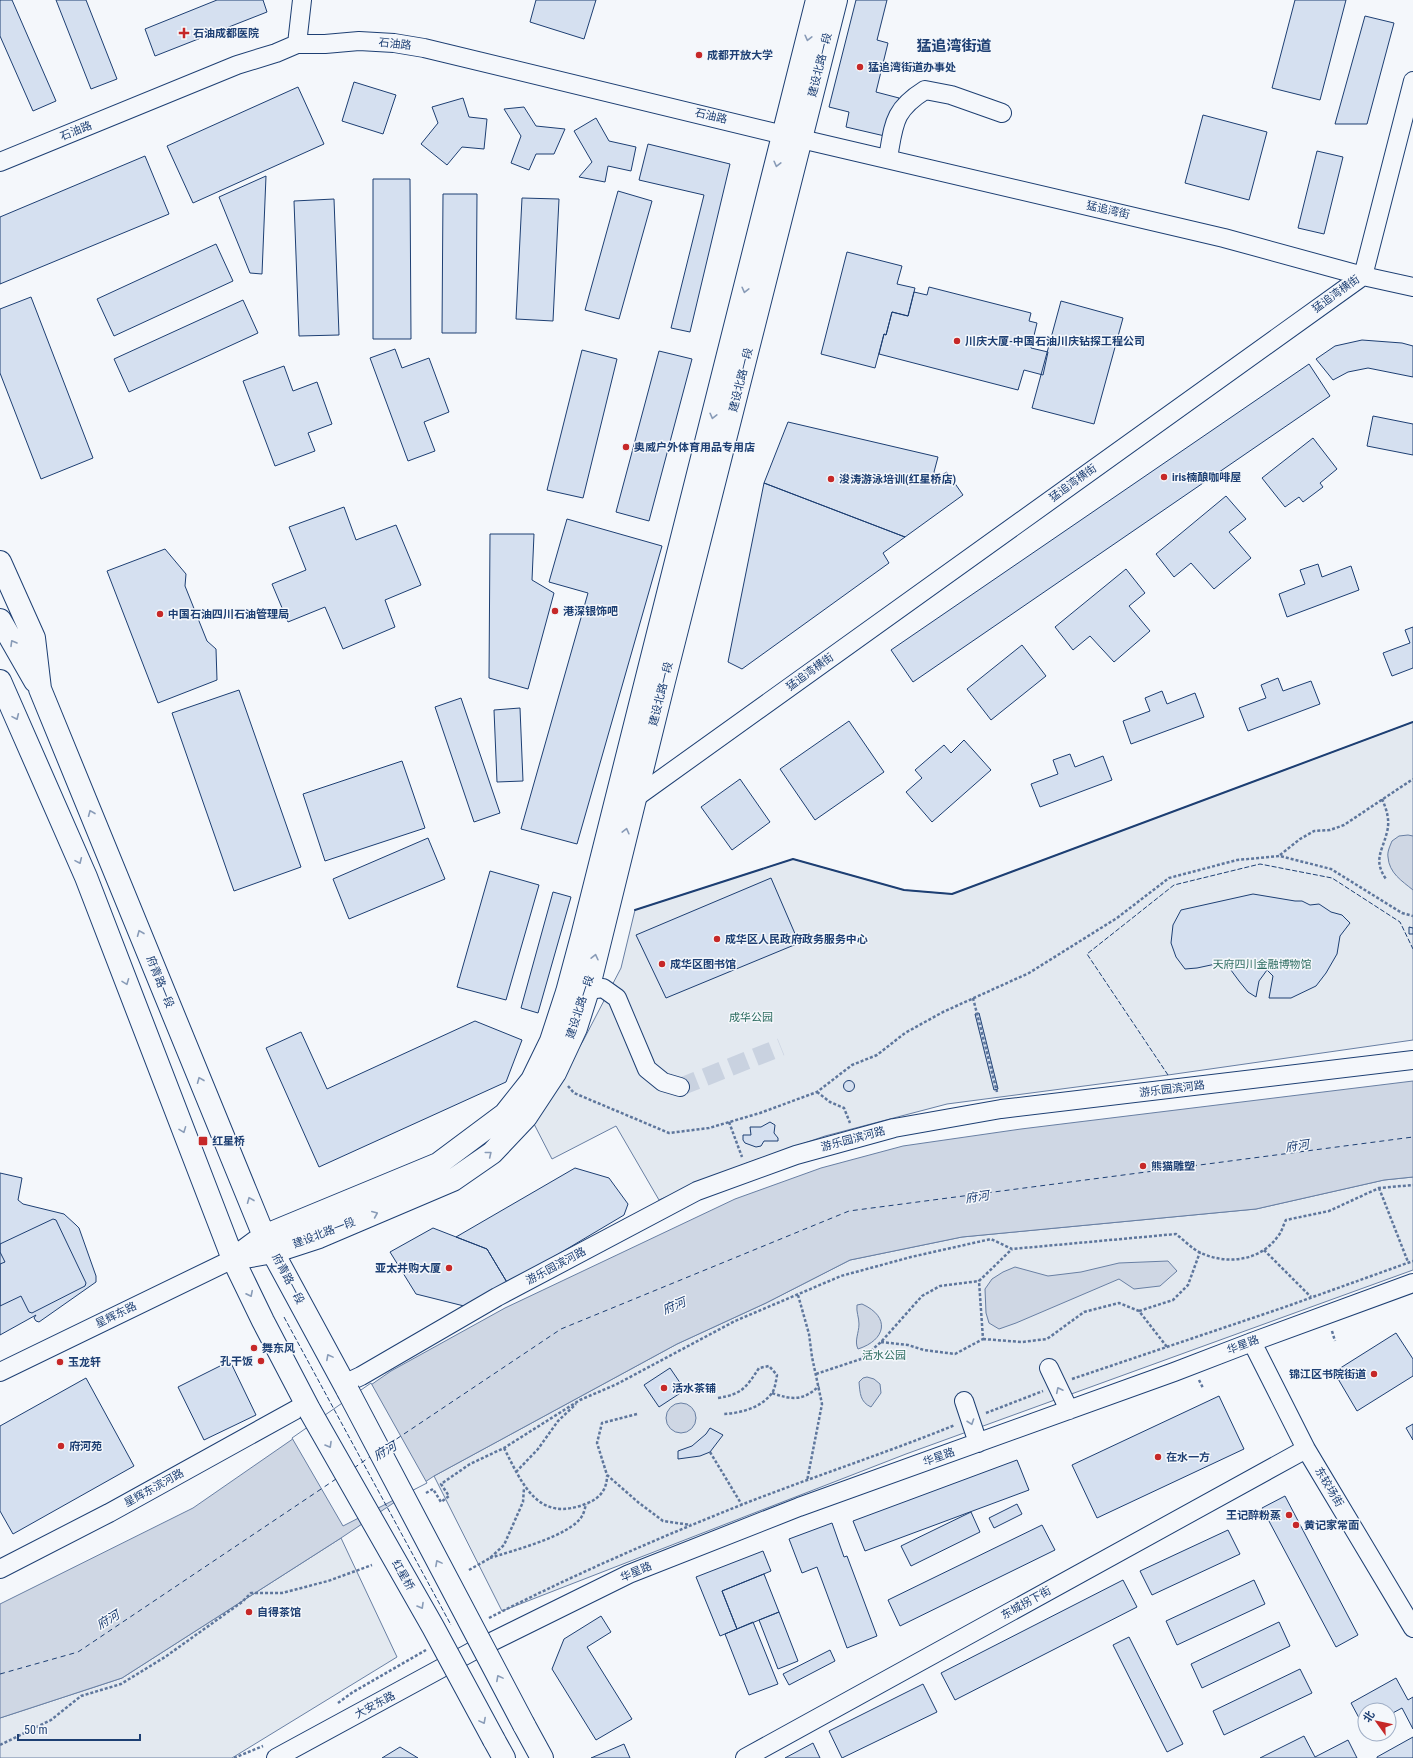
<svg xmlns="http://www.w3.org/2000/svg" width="1413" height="1758" font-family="'Roboto Condensed','Noto Sans SC',sans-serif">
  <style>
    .green { fill: #e3e9f0; stroke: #687fa3 }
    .water { fill: #cfd7e4; stroke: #687fa3 }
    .pier { fill: #f4f7fb; stroke: #687fa3 }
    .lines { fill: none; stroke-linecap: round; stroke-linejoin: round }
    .ferry { stroke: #1d3f73; stroke-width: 1; stroke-dasharray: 5 4; stroke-linecap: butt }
    .building { fill: #d5e0f0; stroke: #1d3f73 }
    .minor-tunnel { stroke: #c9d2e0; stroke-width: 18; stroke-dasharray: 18 9; stroke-linecap: butt }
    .minor-casing { stroke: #1d3f73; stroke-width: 20 }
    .major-casing { stroke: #1d3f73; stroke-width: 24 }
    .path { stroke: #5e769c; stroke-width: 2.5; stroke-dasharray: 3 2; stroke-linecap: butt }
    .minor { stroke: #f4f7fb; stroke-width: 18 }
    .major { stroke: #f4f7fb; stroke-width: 22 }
    .major-bridge-casing { stroke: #1d3f73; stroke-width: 24; stroke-linecap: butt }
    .major-bridge { stroke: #f4f7fb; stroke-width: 22 }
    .fence { stroke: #1d3f73; stroke-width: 1; stroke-dasharray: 5 2; stroke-linecap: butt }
    .wall { stroke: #1d3f73; stroke-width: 2 }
    .oneway { stroke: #889bb7 }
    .poi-dot { fill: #c62828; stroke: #f4f7fb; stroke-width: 1.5 }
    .labels { text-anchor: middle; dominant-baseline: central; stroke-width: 3; stroke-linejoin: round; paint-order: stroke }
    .poi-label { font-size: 11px; font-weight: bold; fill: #1d3f73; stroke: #f4f7fb; text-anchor: start }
    .street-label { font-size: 11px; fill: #1d3f73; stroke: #f4f7fb }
    .park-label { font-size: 11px; fill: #2c6c60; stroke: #f4f7fb }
    .water-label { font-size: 12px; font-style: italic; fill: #1d3f73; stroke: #f4f7fb }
    .district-label { font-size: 15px; font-weight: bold; fill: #1d3f73; stroke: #f4f7fb }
  </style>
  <rect width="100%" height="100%" fill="#f4f7fb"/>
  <!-- green -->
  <path class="green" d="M1413,722v318l-245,35 -221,29 -122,32 -78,27 -88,37 -43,-74 -64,33 -19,-37 50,-81 38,-73 14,-58 158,-51 111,31 48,4z
    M1413,1177v93l-507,184 -404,157 -68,-135 243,-132 89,-41 84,-43 112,-23 294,-28 128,-29z
    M341,1538l56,119 -165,101h-232v-40l122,-40z"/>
  <!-- water -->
  <path class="water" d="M1408,835l5,1v54c-11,-9 -24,-17 -25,-33 -1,-5 2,-11 4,-16l7,-5z
    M1413,1081v96l-29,3 -128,29 -294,28 -112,23 -84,43 -89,41 -243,132 -93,62 -219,140 -122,40v-114l193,-96 198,-137 114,-63 230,-109 86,-31 82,-22 118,-17z
    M1168,1261l9,10 -17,15 -26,3 -15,-10 -103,44 -17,6 -10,-6 -3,-10 -1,-24 7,-10 11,-7 12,-5 33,9 33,-4 38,-9z
    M862,1304c29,13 24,36 -4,45 -4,-8 1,-16 1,-25 0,-7 -3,-12 -2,-19z
    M867,1377l7,2 6,5 1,9 -10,14c-11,-5 -11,-14 -12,-25l4,-4z
    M666 1418a15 15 0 1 1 30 0a15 15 0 1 1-30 0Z"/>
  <!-- pier -->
  <path class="pier" d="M371,1383l56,100 -84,43 -51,-88z"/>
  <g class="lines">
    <!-- ferry -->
    <path class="ferry" d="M389,1444l172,-115 288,-118 564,-74
      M354,1468l17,-12
      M0,1674l78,-22 258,-173"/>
  </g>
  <!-- building -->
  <path class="building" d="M0,0h12l44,101 -23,10 -33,-75z
    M56,0h30l31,79 -26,10z
    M217,0h46l4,12 -112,44 -10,-27z
    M536,0h60l-12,39 -54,-17z
    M856,0h31l-10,40 11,3 -12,49 23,6 -10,39 -43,-10 3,-15 -20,-5z
    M1295,0h51l-26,100 -48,-12z
    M1365,16l29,7 -27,101h-32z
    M354,82l42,13 -13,39 -41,-13z
    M298,87l26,57 -131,59 -26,-57z
    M463,98l6,19 18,2 -3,30 -22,-2 -15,18 -26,-21 17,-21 -6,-16z
    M524,107l12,19 29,3 -11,25h-18l-7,16 -18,-7 10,-27 -17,-27z
    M1203,115l64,17 -18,68 -64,-17z
    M596,118l13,23 27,6 -5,24 -23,-5 -3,16 -26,-5 13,-15 -18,-31z
    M648,144l82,20 -40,168 -19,-4 33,-133 -65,-15z
    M1317,151l26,6 -19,77 -26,-6z
    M145,156l24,58 -169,70v-67z
    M266,176l-4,98 -12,-1 -31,-76z
    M373,179h37l1,160h-38z
    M618,191l34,10 -33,118 -34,-9z
    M443,194h34l-1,139h-34z
    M522,198l37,1 -6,122 -37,-2z
    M334,199l5,136 -40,1 -5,-135z
    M216,244l17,37 -119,55 -17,-37z
    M847,252l55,14 -5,18 18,4 -7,28 -16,-4 -6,23 -2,-1 -9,34 -54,-14z
    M929,287l102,26 -2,8 8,2 -6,25 17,4 -5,23 -19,-5 -6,20 -139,-36 5,-20 2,1 6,-23 16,4 6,-24 13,3z
    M31,297l62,161 -52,21 -41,-106v-64z
    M243,300l15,33 -129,59 -15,-33z
    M1061,301l62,17 -29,106 -62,-16z
    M1362,340l40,3 11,3v31l-45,-9 -20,4 -15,8 -17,-21 19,-13z
    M395,349l7,19 27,-10 20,54 -25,10 11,29 -27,10 -38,-103z
    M582,350l35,9 -34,139 -36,-8z
    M659,351l33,8 -43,162 -33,-9z
    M1309,364l21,32 -417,286 -22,-32z
    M284,366l9,25 24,-9 15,42 -24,9 7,18 -40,15 -32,-85z
    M1373,416l40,8v31l-46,-9z
    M788,422l150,35 -4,15 2,6 11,-6 16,23 -58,42 -141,-54z
    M1313,438l24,31 -17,14 3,4 -20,15 -4,-5 -14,10 -23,-29z
    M764,483l141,54 -22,16 6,10 -147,106 -14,-7z
    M1226,496l20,23 -17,13 22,26 -37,31 -23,-26 -17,14 -18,-23z
    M344,507l12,33 40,-15 25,60 -36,15 10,27 -52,22 -18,-42 -37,15 -16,-38 34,-14 -17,-43z
    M567,519l95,27 -85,298 -56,-15 67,-236 -39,-11z
    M490,534h44l-2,46 22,13 -26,96 -39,-11z
    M165,549l21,25 -1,12 22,55 9,8 1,31 -59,23 -51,-132z
    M1318,564l4,13 29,-11 8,24 -72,27 -8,-23 26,-10 -5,-14z
    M1126,569l19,24 -16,13 21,25 -36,31 -24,-26 -17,14 -18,-23z
    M1413,627v41l-21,8 -9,-23 27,-10 -5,-13z
    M1022,645l24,31 -55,44 -24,-31z
    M1278,678l5,13 28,-10 9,23 -72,27 -9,-23 27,-10 -5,-13z
    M239,690l62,177 -67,24 -62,-178z
    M1162,691l5,13 28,-11 9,24 -73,27 -8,-23 27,-10 -5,-13z
    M461,698l39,115 -26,9 -39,-115z
    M520,708l3,73 -26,1 -3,-72z
    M849,721l35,51 -69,48 -35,-51z
    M964,740l27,30 -59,52 -26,-30 16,-14 -7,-8 29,-25 7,8z
    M1070,754l5,13 28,-11 9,24 -72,27 -9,-23 27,-10 -5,-14z
    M402,761l23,67 -100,33 -22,-67z
    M740,779l30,43 -38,28 -31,-43z
    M428,838l17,41 -96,40 -16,-40z
    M490,871l49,14 -33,115 -49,-13z
    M771,878l28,65 -133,55 -30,-63z
    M553,892l18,5 -33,116 -17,-5z
    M1253,894l42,7h7l8,4 9,-1 12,8 11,3 8,8 -10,13 -3,18 -11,19 -10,13 -25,12h-22l4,-22 -6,-6 -8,11 -3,16 -8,-5 -9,-11 -14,-19 -28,6 -12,1 -9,-12 -5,-14 2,-18 8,-15z
    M1409,927l4,1v6h-4z
    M979,1013l19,76 -4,1 -19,-76z
    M475,1021l47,19 -16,42 -187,85 -53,-119 35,-16 26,57z
    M843.5 1086a5.5 5.5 0 1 1 11 0a5.5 5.5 0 1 1-11 0Z
    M770,1122l5,3 -1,8 4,5v3h-14l-3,5 -5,1 -11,-4 -2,-3v-5h8l-1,-8h11z
    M575,1168l34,10 19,26 -4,11 -116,69 -21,-35 -31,-12z
    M0,1173l22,5 -4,22 5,4 41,10 12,11 3,3 17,48v6l-57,40 -3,-1 -2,-3 2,-3 -36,20z
    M53,1219l3,1 30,63 -1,3 -53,27 -3,-1 -8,-16 -21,10v-42l5,-2 -5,-10v-8z
    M433,1228l54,21 21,35 -40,23 -52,-13 -26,-42z
    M1396,1333l17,26v17l-56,35 -23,-39z
    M230,1361l26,54 -52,25 -26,-53z
    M670,1368l15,22 -26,17 -15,-22z
    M86,1378l48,88 -121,68 -13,-23v-85z
    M1219,1396l25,53 -147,69 -25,-53z
    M1413,1424v16l-7,-12z
    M710,1428l13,7 -13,17 -10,4 -22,3v-8l14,-5 14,-12z
    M1017,1460l12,30 -164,61 -12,-30z
    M1285,1496l73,139 -22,12 -74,-139z
    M1017,1504l5,10 -28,14 -5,-10z
    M971,1512l9,20 -69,34 -10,-20z
    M832,1523l12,34 3,-1 30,80 -30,12 -30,-81 -15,6 -13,-34z
    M1042,1525l13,25 -155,76 -12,-26z
    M1228,1530l12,24 -88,41 -12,-24z
    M763,1551l8,20 -49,20 15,38 -17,7 -24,-59z
    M764,1574l15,38 -42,17 -15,-38z
    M1123,1580l14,27 -182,93 -14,-27z
    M1254,1580l11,24 -88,41 -11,-24z
    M779,1612l19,49 -20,8 -19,-49z
    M601,1616l10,16 -24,15 45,72 -36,21 -44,-71 12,-30z
    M753,1622l25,62 -29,11 -24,-61z
    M1279,1622l11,24 -88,42 -11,-24z
    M1129,1637l54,107 -16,8 -54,-107z
    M830,1650l5,11 -46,24 -6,-11z
    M1300,1669l12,24 -88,42 -11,-24z
    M1396,1678l12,22 5,-3v32l-11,-21 -13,7v-5h-24v19l-14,-26z
    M923,1684l14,28 -95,46 -13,-27z
    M1304,1736l11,21 33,-17 9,18h-97z
    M1413,1737v21h-36v-1z
    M813,1743l7,15h-35z
    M624,1744l6,14h-39z
    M400,1747l18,11h-36z"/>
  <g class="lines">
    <!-- minor-tunnel -->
    <path class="minor-tunnel" d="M680,1087l101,-40"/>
    <defs>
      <path id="minor" d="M297,44l5,-44
        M888,158c6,-34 5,-48 37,-68l26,5 51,18
        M0,162l237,-97 39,-12 21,-9h28l34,-3 35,2 30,5 360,87 440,103 139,38 50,11
        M628,797l7,1 728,-522 50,-195
        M588,990l15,-2 14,10 30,71 16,13 17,5
        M1252,1342l54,107 107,179
        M1049,1368l20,42
        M0,1372l233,-113
        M344,1384l17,-8 136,-79 200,-106 99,-36 98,-27 107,-19 412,-49
        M964,1401l14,42
        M0,1569l109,-56 197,-109
        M276,1758l197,-107 156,-77 170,-67 375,-135 78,-30 161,-59
        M745,1758l561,-309"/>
      <path id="major" d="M0,562l34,76 6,51 224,547 84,155
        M0,620l35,61
        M0,681l86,196 147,382 30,62 47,90
        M237,1256l27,-20 174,-72 67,-50 27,-34 19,-39 16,-49 15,-56 235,-936
        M233,1259l40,-7 46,-15 134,-57 39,-27 34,-36 29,-44 21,-45 12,-38 76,-309 172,-681
        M524,1725l18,33
        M494,1740l10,18"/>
    </defs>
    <!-- minor casing -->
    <use href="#minor" class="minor-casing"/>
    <!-- major casing -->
    <use href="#major" class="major-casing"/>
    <!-- path -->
    <path class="path" d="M1382,799c5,11 8,22 5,33 -5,20 -14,28 -1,47
      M1280,855l20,-16 14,-8 16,-1 14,-5 69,-46
      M973,998l24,94
      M568,1086l6,7 95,40 40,-5 51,-15 57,-21 35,-27 25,-10 28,-22 38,-21 86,-39 88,-55 52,-40 68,-18 43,-4 51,13 71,44 11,3
      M817,1092l13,10 14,6 6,15
      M729,1122l13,35
      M1379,1188l29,74
      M1264,1250l47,47
      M798,1295l11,39 3,23 10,47 -15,77
      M1139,1311l34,-11 15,-15 12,-33
      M1332,1331l3,10
      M983,1339l39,3 25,-3 37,-27 35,-9 20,8 28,36
      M881,1342l27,3 16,5 31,4 28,-15 -4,-58 33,-32
      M816,1374l45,-15 20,-17 41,-46 18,-10 39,-5
      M1072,1379l213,-72 128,-46
      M1199,1380l4,8
      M772,1393c20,7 31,8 47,-7
      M718,1398c24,-4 28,-10 41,-30l10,-2 8,9c-1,6 -2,14 -5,18 -11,15 -31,20 -48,21
      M986,1413l57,-22
      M637,1414l-35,9 -5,20 10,32 32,28 24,18 28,4
      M504,1448c19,37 34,76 84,55 12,-5 19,-14 19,-27
      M710,1452l32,53
      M516,1472l22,-23 20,-28 18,-17
      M426,1493l7,-4 8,13 8,-6 -8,-12 29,-20 34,-16 76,-48 37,-16 118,-63 106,-45 70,-19 80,-18 21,10 164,-15c8,6 16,15 25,19 26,12 60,8 77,-17 4,-4 5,-11 8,-16l43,-9 50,-23 34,-3
      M490,1558c21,-7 81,-22 92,-42 2,-3 3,-8 4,-12
      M469,1570l21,-12 14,-13 19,-43 1,-14
      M489,1618c84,-43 169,-80 257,-115 69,-27 140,-50 209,-78
      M338,1703l15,-11 73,-42
      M0,1745l51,-25 30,-24 40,-12 44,-27 77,-55 9,-9h31l46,-12 44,-16
      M234,1758l29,-12"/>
    <!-- minor -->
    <use href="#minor" class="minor"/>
    <!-- major -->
    <use href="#major" class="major"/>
    <defs>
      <path id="major-bridge" d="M348,1391l176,334
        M310,1411l123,216 61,113"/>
    </defs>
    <!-- major-bridge casing -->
    <use href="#major-bridge" class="major-bridge-casing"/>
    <!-- major-bridge -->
    <use href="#major-bridge" class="major-bridge"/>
    <!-- fence -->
    <path class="fence" d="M1168,1075l-81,-121 87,-69 86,-21 72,14 68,44 13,27
      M284,1317l167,308"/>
    <!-- wall -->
    <path class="wall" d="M635,910l158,-51 111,31 48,4 461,-172"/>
  </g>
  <!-- one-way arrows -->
  <defs><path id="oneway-chevron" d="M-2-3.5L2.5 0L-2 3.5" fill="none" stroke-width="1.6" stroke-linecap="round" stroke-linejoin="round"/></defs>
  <g class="oneway">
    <use href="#oneway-chevron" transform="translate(808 38) rotate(104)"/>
    <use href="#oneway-chevron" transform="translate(777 164) rotate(104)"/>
    <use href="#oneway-chevron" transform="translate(745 290) rotate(104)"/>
    <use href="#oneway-chevron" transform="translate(713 416) rotate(104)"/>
    <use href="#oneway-chevron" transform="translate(13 643) rotate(-120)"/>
    <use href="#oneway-chevron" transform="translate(16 717) rotate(66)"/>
    <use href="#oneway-chevron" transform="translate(91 813) rotate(-112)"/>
    <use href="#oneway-chevron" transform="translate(626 831) rotate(-76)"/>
    <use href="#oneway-chevron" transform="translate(79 861) rotate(66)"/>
    <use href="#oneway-chevron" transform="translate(140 933) rotate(-112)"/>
    <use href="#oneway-chevron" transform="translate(595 957) rotate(-77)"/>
    <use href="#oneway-chevron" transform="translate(126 982) rotate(69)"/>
    <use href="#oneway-chevron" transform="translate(200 1080) rotate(-112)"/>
    <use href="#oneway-chevron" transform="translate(183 1130) rotate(69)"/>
    <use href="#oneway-chevron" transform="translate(489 1154) rotate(-39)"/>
    <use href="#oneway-chevron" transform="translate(250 1200) rotate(-112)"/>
    <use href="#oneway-chevron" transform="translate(375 1214) rotate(-23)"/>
    <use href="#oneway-chevron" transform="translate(250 1294) rotate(64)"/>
    <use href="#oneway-chevron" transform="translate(329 1357) rotate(-118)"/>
    <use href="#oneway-chevron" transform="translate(1059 1390) rotate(-116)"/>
    <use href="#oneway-chevron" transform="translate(971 1422) rotate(71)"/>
    <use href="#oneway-chevron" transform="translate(329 1445) rotate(60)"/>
    <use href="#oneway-chevron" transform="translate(438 1563) rotate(-118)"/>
    <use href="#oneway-chevron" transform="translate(421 1606) rotate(60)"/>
    <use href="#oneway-chevron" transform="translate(499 1678) rotate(-118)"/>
    <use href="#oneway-chevron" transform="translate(483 1721) rotate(62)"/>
  </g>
  <!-- markers -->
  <g class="poi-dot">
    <path d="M182 27h4v4h4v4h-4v4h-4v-4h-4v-4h4z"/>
    <circle cx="699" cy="55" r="4"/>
    <circle cx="860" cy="67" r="4"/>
    <circle cx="957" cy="341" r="4"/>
    <circle cx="626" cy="447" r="4"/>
    <circle cx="1164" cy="477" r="4"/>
    <circle cx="831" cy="479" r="4"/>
    <circle cx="555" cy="611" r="4"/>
    <circle cx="160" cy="614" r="4"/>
    <circle cx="717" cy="939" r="4"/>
    <circle cx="662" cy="964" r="4"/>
    <rect x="198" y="1136" width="10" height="10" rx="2"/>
    <circle cx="1143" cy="1166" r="4"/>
    <circle cx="449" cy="1268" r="4"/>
    <circle cx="254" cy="1348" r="4"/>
    <circle cx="261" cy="1361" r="4"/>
    <circle cx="60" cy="1362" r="4"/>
    <circle cx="1374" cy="1374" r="4"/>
    <circle cx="664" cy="1388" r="4"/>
    <circle cx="61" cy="1446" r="4"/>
    <circle cx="1158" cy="1457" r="4"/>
    <circle cx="1289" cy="1515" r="4"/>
    <circle cx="1296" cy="1525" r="4"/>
    <circle cx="249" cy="1612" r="4"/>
  </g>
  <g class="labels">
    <!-- poi labels -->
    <g class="poi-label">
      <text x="193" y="33">石油成都医院</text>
      <text x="707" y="55">成都开放大学</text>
      <text x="868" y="67">猛追湾街道办事处</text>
      <text x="965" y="341">川庆大厦-中国石油川庆钻探工程公司</text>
      <text x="634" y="447">奥威户外体育用品专用店</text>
      <text x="1172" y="477">iris楠酿咖啡屋</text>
      <text x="839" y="479">浚涛游泳培训(红星桥店)</text>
      <text x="563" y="611">港深银饰吧</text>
      <text x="168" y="614">中国石油四川石油管理局</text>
      <text x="725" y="939">成华区人民政府政务服务中心</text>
      <text x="670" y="964">成华区图书馆</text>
      <text x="212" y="1141">红星桥</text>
      <text x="1151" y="1166">熊猫雕塑</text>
      <text x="441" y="1268" text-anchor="end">亚太并购大厦</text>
      <text x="262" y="1348">舞东风</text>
      <text x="253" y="1361" text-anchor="end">孔干饭</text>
      <text x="68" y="1362">玉龙轩</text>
      <text x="1366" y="1374" text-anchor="end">锦江区书院街道</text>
      <text x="672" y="1388">活水茶铺</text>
      <text x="69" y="1446">府河苑</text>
      <text x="1166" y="1457">在水一方</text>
      <text x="1281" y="1515" text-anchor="end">王记醉粉蒸</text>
      <text x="1304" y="1525">黄记家常面</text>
      <text x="257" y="1612">自得茶馆</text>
    </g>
    <!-- street labels -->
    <g class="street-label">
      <text transform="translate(395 44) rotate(6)">石油路</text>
      <text transform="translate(820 65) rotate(-76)">建设北路一段</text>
      <text transform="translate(711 116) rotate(13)">石油路</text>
      <text transform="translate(76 131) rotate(-22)">石油路</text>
      <text transform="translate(1108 210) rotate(13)">猛追湾街</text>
      <text transform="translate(1336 294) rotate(-36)">猛追湾横街</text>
      <text transform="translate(741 380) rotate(-76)">建设北路一段</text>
      <text transform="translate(1073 483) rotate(-36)">猛追湾横街</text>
      <text transform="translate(810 672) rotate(-36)">猛追湾横街</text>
      <text transform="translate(661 694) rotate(-76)">建设北路一段</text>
      <text transform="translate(160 982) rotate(68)">府青路一段</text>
      <text transform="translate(580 1007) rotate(-72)">建设北路一段</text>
      <text transform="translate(1172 1089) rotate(-7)">游乐园滨河路</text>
      <text transform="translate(853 1139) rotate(-15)">游乐园滨河路</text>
      <text transform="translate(324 1233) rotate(-21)">建设北路一段</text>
      <text transform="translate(556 1266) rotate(-28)">游乐园滨河路</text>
      <text transform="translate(288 1279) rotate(62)">府青路一段</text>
      <text transform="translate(116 1315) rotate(-26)">星辉东路</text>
      <text transform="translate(1243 1345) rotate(-21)">华星路</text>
      <text transform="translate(939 1457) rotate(-20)">华星路</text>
      <text transform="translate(1329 1487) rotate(59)">东较场街</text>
      <text transform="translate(154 1488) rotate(-29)">星辉东滨河路</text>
      <text transform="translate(636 1572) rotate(-23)">华星路</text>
      <text transform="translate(403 1575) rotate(60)">红星桥</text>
      <text transform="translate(1026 1603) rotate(-29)">东城拐下街</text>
      <text transform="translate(375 1705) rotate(-28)">大安东路</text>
    </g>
    <!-- park labels -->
    <g class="park-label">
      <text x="1262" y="964">天府四川金融博物馆</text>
      <text x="751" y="1017">成华公园</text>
      <text x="884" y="1355">活水公园</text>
    </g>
    <!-- water labels -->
    <g class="water-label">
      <text transform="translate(1297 1146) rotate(-9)">府河</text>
      <text transform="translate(977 1197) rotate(-9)">府河</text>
      <text transform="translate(674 1306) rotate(-23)">府河</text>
      <text transform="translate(385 1451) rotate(-30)">府河</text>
      <text transform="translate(108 1620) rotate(-31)">府河</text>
    </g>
    <!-- district labels -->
    <g class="district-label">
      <text x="954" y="46">猛追湾街道</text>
    </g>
  </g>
  <!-- north arrow -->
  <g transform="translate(1377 1722) rotate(303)"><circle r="19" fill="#f4f7fb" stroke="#9eadc5"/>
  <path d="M0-3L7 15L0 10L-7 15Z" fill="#c62828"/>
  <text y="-6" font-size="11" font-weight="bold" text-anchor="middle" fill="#1d3f73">北</text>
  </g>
  <!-- scale -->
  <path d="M18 1734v6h122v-6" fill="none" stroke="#1d3f73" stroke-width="2"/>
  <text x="24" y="1734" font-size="12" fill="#1d3f73" stroke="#f4f7fb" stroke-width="3" paint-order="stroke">50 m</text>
</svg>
